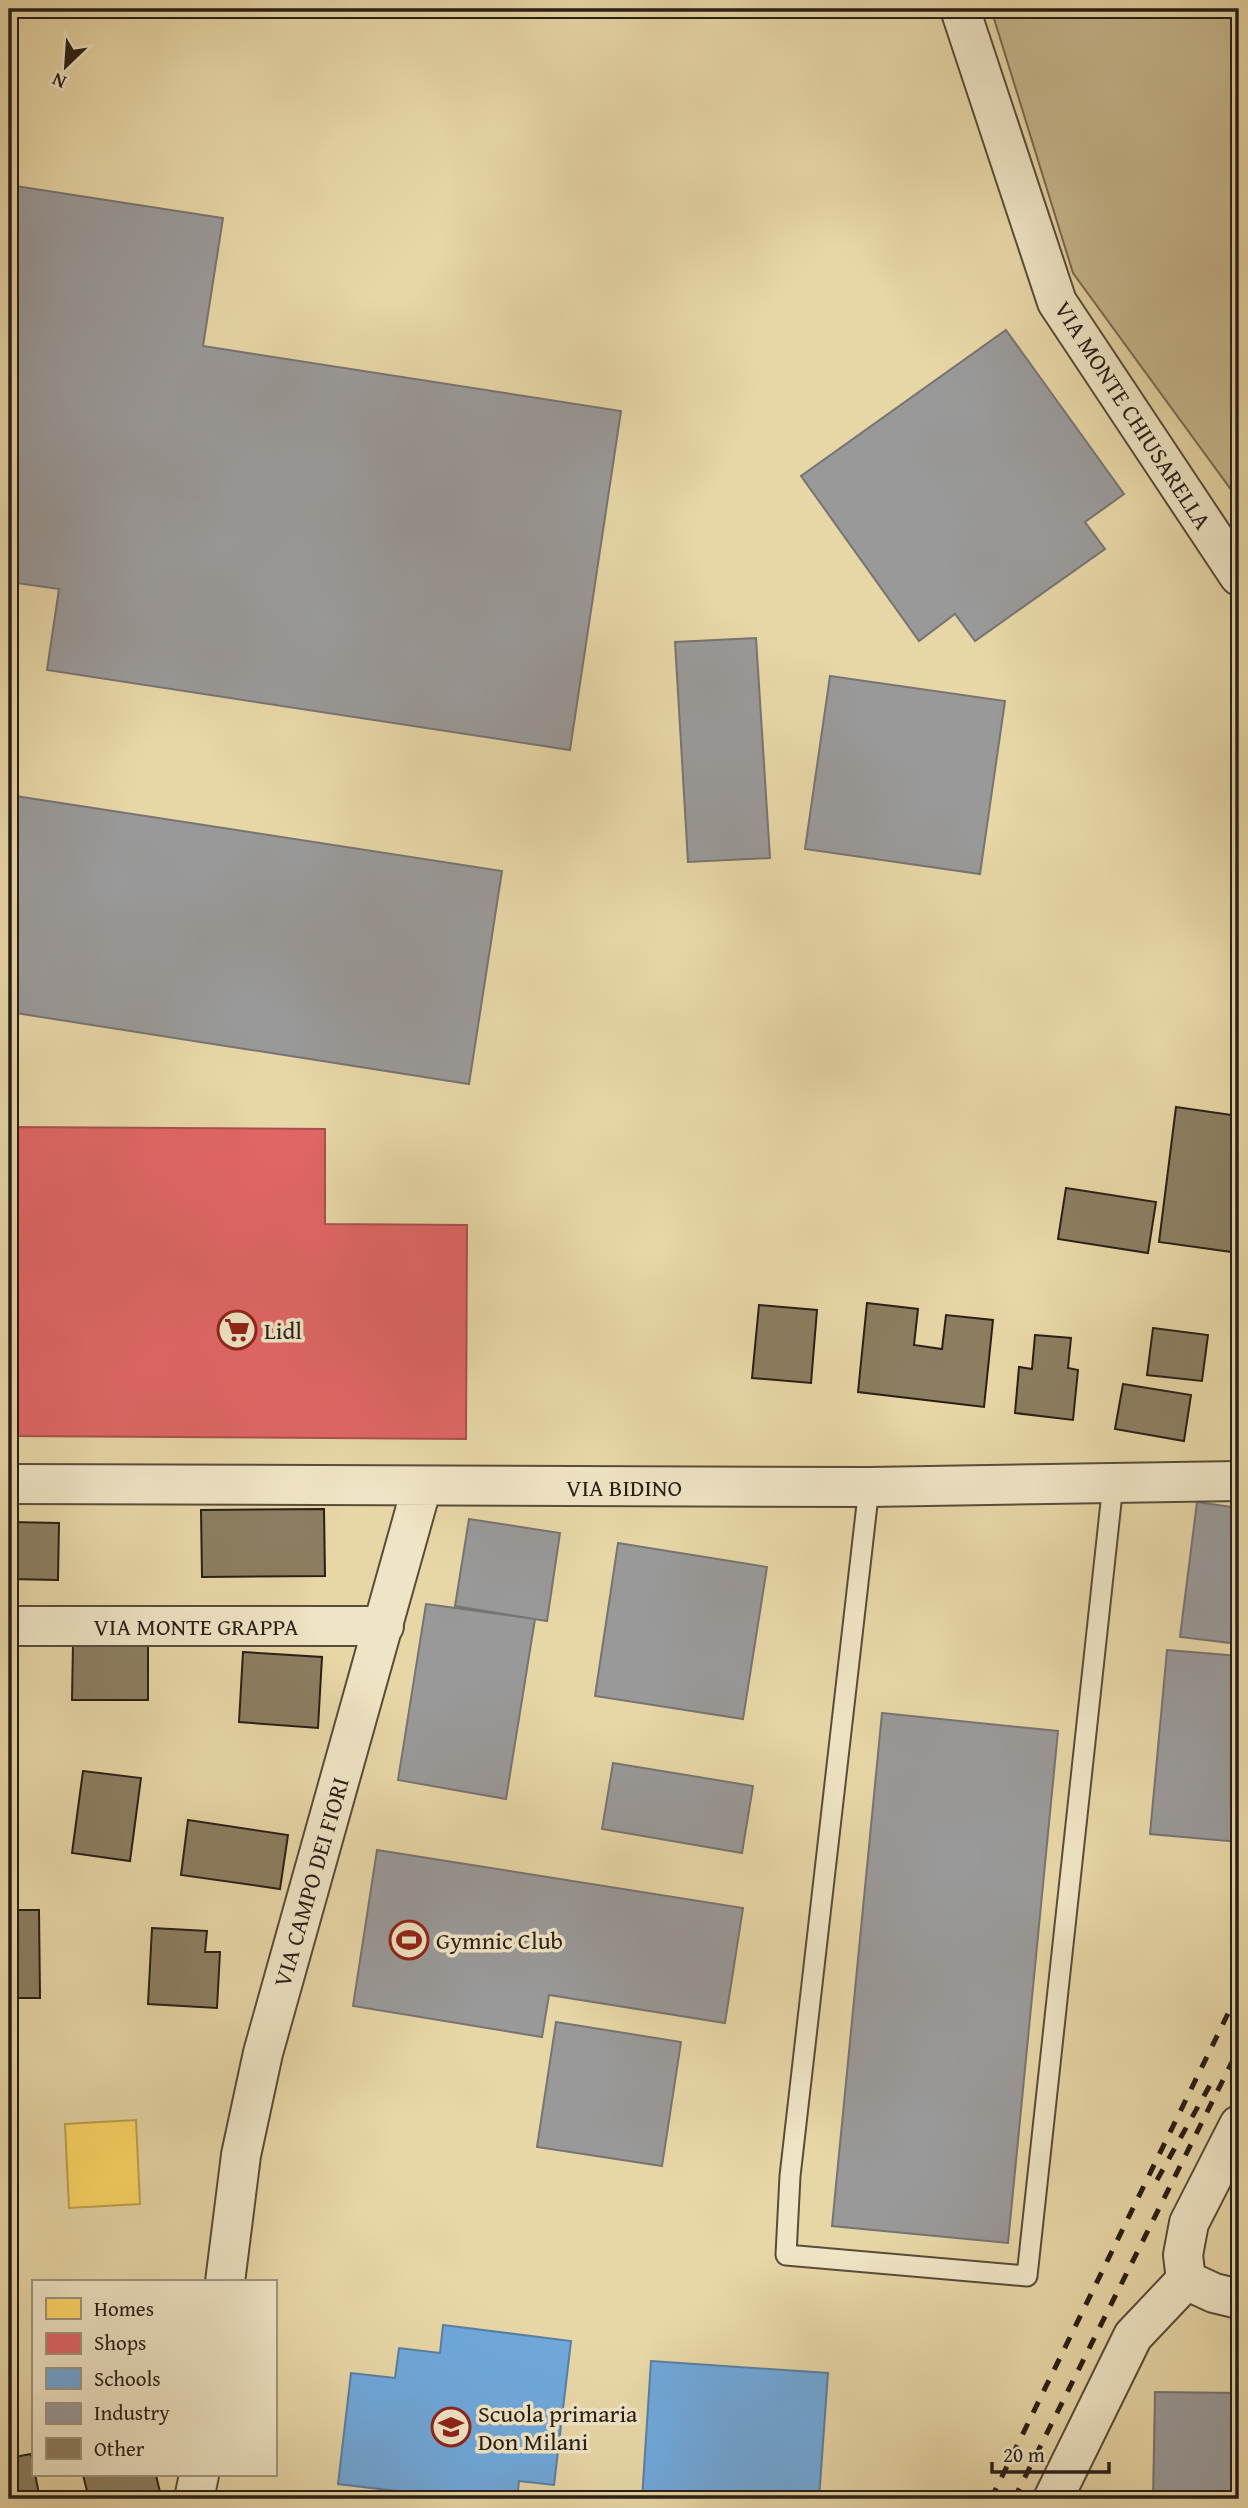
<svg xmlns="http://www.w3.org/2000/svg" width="1248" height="2508" font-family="'Gentium Book Plus',serif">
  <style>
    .green { fill: #c7b78e; stroke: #786a52; stroke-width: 2 }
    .homes { fill: #ffd966; stroke: #bfa14e; stroke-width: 2 }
    .shops { fill: #e06666; stroke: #a9504e; stroke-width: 2 }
    .schools { fill: #6fa8dc; stroke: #5a7fa1; stroke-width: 2 }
    .industry { fill: #999; stroke: #777472; stroke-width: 2 }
    .building { fill: #8c7e61; stroke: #291e16; stroke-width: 2 }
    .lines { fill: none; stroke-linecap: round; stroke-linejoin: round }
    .service-casing { stroke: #584c3a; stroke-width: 23 }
    .minor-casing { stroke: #584c3a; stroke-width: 42 }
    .service { stroke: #efe4c5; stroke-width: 19 }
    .minor { stroke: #efe4c5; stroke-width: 38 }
    .rail { stroke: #291e16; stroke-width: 5; stroke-dasharray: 12 12; stroke-linecap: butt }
    .labels { text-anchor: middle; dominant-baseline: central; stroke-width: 7; stroke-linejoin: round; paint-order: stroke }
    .street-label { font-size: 24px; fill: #291e16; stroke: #efe4c5 }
    .poi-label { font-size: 24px; fill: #291e16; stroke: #efe4c5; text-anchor: start }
  </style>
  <rect width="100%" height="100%" fill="#e7d6a6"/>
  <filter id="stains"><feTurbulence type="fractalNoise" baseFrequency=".00286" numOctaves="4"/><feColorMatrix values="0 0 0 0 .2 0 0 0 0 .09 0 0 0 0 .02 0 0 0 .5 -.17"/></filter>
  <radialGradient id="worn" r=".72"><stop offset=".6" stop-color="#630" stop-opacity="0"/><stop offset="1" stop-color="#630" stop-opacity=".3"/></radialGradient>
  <!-- green -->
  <path class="green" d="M991,9h248v487l-7,-5 -159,-218z"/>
  <!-- homes -->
  <path class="homes" d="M136,2120l4,84 -71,4 -4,-84z"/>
  <!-- shops -->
  <path class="shops" d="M9,1127l316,2v95l142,1 -1,214 -457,-3z"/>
  <!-- schools -->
  <path class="schools" d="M443,2325l128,16 -17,144 -35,-4 -2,18h-53l-126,-15 13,-111 44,5 4,-30 41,5z
    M651,2361l177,12 -9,126h-177z"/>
  <!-- industry -->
  <path class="industry" d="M9,185l214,33 -20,128 418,65 -51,339 -523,-80 12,-81 -50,-7z
    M1006,330l118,164 -39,28 20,27 -130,92 -20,-27 -36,27 -118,-165z
    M756,638l14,220 -82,4 -13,-220z
    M830,676l175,25 -25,173 -175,-25z
    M9,795l493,76 -33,213 -460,-72z
    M1197,1502l42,6v136l-59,-7z
    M469,1519l91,14 -13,88 -92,-15z
    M618,1543l149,24 -24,152 -148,-23z
    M426,1604l109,15 -29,180 -108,-19z
    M1167,1650l72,6v186l-89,-8z
    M882,1713l176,18 -50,512 -176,-17z
    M613,1763l140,23 -11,67 -140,-24z
    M377,1850l366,58 -18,115 -176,-28 -7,42 -189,-31z
    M556,2022l125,20 -19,124 -125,-19z
    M1155,2392l84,1v106h-86z"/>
  <!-- building -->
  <path class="building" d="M1176,1107l63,9v137l-80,-11z
    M1066,1188l90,14 -8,51 -90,-14z
    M867,1303l51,6 -4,36 28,4 4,-34 47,5 -9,87 -126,-15z
    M759,1305l58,5 -6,73 -59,-5z
    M1153,1328l55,7 -6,46 -55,-6z
    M1035,1335l36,3 -3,30 10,2 -5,50 -58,-7 4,-46 13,2z
    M1123,1384l68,11 -7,46 -69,-12z
    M324,1509l1,67 -123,1 -1,-67z
    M9,1522l50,1 -1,57 -49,-1z
    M73,1643l75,1v56h-76z
    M243,1652l79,5 -4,71 -79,-6z
    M83,1771l58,7 -11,83 -58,-8z
    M188,1820l100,15 -8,54 -99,-14z
    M9,1910h30l1,88h-31z
    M152,1928l55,3 -2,21h15l-3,56 -69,-4z
    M9,2128l6,69h-6z
    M31,2454l9,45h-31v-41z
    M83,2475h73l4,17 -32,7h-39z"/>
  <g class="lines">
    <defs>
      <path id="service" d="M869,1487l-79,689 -4,79 241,21 86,-792"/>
      <path id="minor" d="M960,9l97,293 182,274
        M9,1484l860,3 370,-6
        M9,1626h375
        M1186,2280l-3,-25 6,-32 50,-98
        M1186,2280l28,13 25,6
        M225,2282l16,-127 22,-102 159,-567
        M194,2499l5,-24
        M1053,2499l80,-163 53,-56"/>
    </defs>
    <!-- service casing -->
    <use href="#service" class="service-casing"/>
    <!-- minor casing -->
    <use href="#minor" class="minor-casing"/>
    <!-- service -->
    <use href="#service" class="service"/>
    <!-- minor -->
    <use href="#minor" class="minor"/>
    <!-- rail -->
    <path class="rail" d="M1157,2180l53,-95
      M991,2499l248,-508
      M1014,2499l225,-451"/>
  </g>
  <!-- icons -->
  <defs>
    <symbol id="supermarket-ring" viewBox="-11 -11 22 22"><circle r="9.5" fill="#efe4c5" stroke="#8f2418" stroke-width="1.5"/><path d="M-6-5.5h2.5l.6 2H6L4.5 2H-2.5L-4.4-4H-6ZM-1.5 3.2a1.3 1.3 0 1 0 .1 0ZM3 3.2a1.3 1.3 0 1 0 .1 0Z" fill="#8f2418"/></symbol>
    <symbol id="stadium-ring" viewBox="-11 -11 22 22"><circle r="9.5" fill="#efe4c5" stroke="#8f2418" stroke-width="1.5"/><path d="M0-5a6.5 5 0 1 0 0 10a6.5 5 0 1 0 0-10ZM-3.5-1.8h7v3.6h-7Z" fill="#8f2418"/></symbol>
    <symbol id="school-ring" viewBox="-11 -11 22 22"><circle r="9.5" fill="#efe4c5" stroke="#8f2418" stroke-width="1.5"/><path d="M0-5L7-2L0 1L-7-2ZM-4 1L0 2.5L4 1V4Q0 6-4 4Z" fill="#8f2418"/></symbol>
  </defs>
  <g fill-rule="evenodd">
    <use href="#supermarket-ring" x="215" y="1308" width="44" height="44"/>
    <use href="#stadium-ring" x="387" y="1918" width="44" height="44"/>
    <use href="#school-ring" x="429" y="2405" width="44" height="44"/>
  </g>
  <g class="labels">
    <!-- street labels -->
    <g class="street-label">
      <text transform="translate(1133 415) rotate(57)">VIA MONTE CHIUSARELLA</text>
      <text x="624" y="1487">VIA BIDINO</text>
      <text x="196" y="1626">VIA MONTE GRAPPA</text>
      <text transform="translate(311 1882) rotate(-74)">VIA CAMPO DEI FIORI</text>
    </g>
    <!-- poi labels -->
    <g class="poi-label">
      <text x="264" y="1330">Lidl</text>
      <text x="436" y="1940">Gymnic Club</text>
      <text x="478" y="2413">Scuola primaria<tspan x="478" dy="28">Don Milani</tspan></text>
    </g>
  </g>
  <!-- margin -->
  <rect width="1248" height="2508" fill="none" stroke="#e7d6a6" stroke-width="35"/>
  <rect x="10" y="10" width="1227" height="2487" fill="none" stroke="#291e16" stroke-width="3.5"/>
  <rect x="18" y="18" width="1213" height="2473" fill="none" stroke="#291e16" stroke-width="2"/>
  <!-- legend -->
  <rect x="32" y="2280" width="245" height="196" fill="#efe4c5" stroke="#a0957f" stroke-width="2"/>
  <rect x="46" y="2298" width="35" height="21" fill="#ffd966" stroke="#a0957f" stroke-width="2"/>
  <text x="94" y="2316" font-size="21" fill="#291e16">Homes</text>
  <rect x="46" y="2333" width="35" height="21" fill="#e06666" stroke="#a0957f" stroke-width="2"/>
  <text x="94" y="2350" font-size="21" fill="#291e16">Shops</text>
  <rect x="46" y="2368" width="35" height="21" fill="#6fa8dc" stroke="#a0957f" stroke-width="2"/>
  <text x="94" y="2386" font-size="21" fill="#291e16">Schools</text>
  <rect x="46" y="2403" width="35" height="21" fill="#999999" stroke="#a0957f" stroke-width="2"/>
  <text x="94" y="2420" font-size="21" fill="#291e16">Industry</text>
  <rect x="46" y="2438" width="35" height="21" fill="#8c7e61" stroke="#a0957f" stroke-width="2"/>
  <text x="94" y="2456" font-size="21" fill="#291e16">Other</text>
  <!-- north arrow -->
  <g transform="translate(66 66) rotate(205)" stroke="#efe4c5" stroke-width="5" paint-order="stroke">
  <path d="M0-5L12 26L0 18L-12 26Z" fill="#291e16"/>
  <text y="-10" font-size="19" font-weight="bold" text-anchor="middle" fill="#291e16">N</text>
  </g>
  <!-- scale -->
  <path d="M992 2462v10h117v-10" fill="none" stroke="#291e16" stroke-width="3.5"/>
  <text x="1003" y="2462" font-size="21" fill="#291e16" stroke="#efe4c5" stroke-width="5" paint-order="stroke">20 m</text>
  <rect width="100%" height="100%" filter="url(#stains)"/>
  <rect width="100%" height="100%" fill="url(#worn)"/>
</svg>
